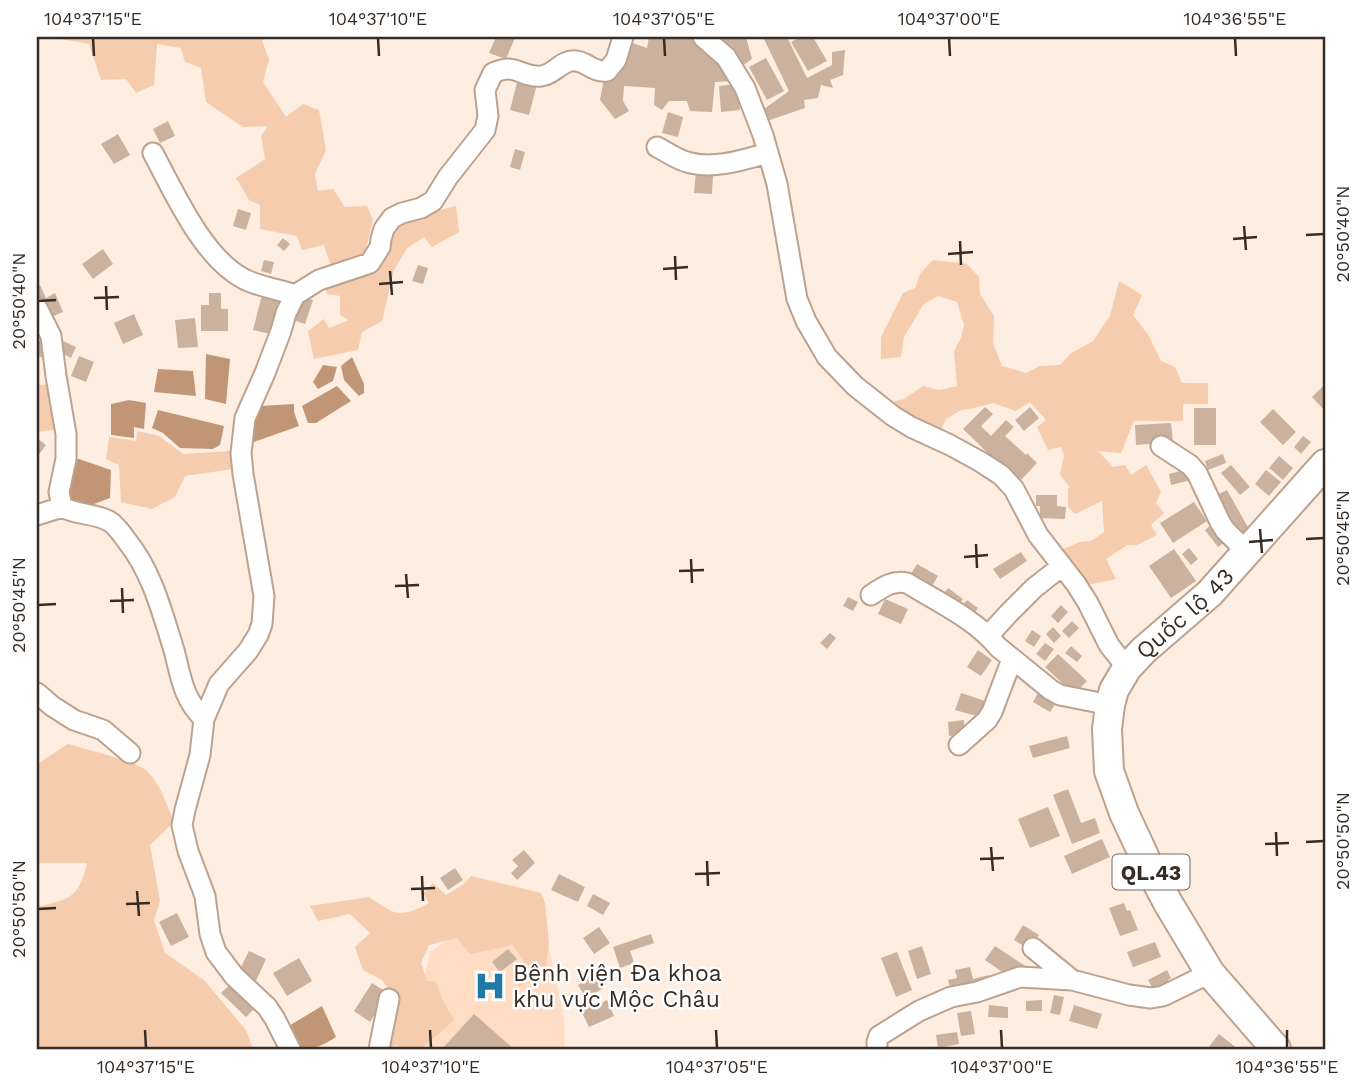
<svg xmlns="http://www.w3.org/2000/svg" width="1362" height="1086" font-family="'Work Sans',sans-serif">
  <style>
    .built { fill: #ffddc4 }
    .green { fill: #f5ccad }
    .water { fill: #c09676 }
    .building { fill: #cbb29f }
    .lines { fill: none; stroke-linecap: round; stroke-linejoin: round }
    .minor-casing { stroke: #bca390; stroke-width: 23 }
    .highway-casing { stroke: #bca390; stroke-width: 32 }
    .minor { stroke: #fff; stroke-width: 19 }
    .highway { stroke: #fff; stroke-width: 28 }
    .ticks { fill: none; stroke: #362c24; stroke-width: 2.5 }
    .labels { text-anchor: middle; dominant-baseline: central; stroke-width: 5; stroke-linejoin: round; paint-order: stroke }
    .shield { fill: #fefefe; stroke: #726b65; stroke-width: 2 }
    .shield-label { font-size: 21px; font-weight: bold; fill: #362c24 }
    .street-label { font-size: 23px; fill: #362c24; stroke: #fefefe }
    .poi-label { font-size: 23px; fill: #362c24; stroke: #fefefe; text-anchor: start }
    .neatline { fill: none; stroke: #362c24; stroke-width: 2.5 }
    .ticks-label { font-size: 18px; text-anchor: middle; fill: #362c24 }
  </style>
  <rect width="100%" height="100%" fill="#feede1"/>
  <!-- built -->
  <path class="built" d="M496,909l47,20 10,36 11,55 1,29h-174l27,-42 12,-55z"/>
  <!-- green -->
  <path class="green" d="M60,37h206l-4,4 7,18 -6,23 23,35 17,-13 16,6 7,40 -11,24 3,17 15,-2 12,18 22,-1 6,14 -10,40 -32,6 -7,-21 -22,5 -5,-14 -37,-7v-24l-11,-5 -13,-22 29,-19 -4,-23 7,-10 -25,1 -37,-25 -5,-34 -16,-6 -4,-14 -24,-4 -3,41 -18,8 -10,-14 -25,1 -12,-36 -28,-5z
    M456,206l3,26 -27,15 -8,-10 -17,11 -13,22 -12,51 -20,11 -4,18 -44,9 -6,-28 16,-12 5,9 20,-8 -9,-5v-19l-13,-2 -2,-8 44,-15 20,-40 25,-15z
    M933,260l34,4 12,13 1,17 14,22 -1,27 9,23 24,7 14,-7 20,-1 10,-11 23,-13 17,-25 9,-35 23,14 -9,20 16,21 12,25 14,6 7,16h26v21h-25v17h-49l-13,32 -23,-2 15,16 12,-2 6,10 15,-10 15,27 -5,11 8,10 -13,12 6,10 -20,10h-10l-21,14 10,20 -34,7 -24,-35 22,-9 11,-1 13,-9 -2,-31 -27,13 -7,-7v-18l2,-1 -10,-14 4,-18 -3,-9 -13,3 -11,-23 9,-7 -16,-18 -14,9 -23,-8 -19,5 -13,2 -15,9 -6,12 -26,-8 -2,-9 -15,-2 -5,-10 12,-3 19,-13 16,4 18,-4 -3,-35 7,-13 3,-13 -7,-23 -19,-6 -15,9 -19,32 -3,20 -20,2v-22l22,-44 12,-5 5,-14z
    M52,384l7,45 -22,3v-47z
    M137,431l22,5 24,18 48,-3 2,18 -48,7 -10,21 -23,12 -31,-7 -2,-37 -13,-6 3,-22 27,4z
    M68,744c16,5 71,18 80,28 13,14 19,33 26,50l-24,23 10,56 -6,19 11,33 39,27 42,50 7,19h-216v-142c32,-8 42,-8 50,-44h-50v-99z
    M471,876l70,17 4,10 4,39 -3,23 5,16 -6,3 -14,-7 -12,10 -7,-12 12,-13 -11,-17 -43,9 -13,-16 -28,7 -8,18 6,18h9l6,18 12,21 -33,29h-20l-5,-5 -5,5h-8l10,-54 -11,-15 -19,-10 -8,-23 15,-14 -20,-19 -32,7 -8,-15 59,-9c26,18 30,22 60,6l-6,-10 10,-10 13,12 18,-11z"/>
  <!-- water -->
  <path class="water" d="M206,354l24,5 -4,45 -21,-5z
    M352,357l12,27v9l-5,3 -15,-16 -3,-14z
    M323,365l14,2 -4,14 -15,8 -5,-7z
    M158,369l35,2 3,25 -42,-4z
    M337,386l14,15 -35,22h-8l-6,-17z
    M129,400l17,3 -2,26 -10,-2v11l-23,-3v-31z
    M294,404v8l5,14 -48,17 2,-24 7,-13z
    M158,410l66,16 -4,19 -7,4 -33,-1 -17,-15 -11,-5z
    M71,459h8l32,11 -1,28 -24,9 -18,-7 -4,-16z
    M322,1006l14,31c-12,8 -21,12 -36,12l-13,-22z"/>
  <!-- building -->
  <path class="building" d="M496,37l19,1 -9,21 -17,-6z
    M649,37h37l11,5 25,22 12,17 -19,1 -3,30 -22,-1 -3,-10h-18l-7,9 -8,-5 1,-17 -31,-2 -1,15 6,10 -14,8 -15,-19 4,-22 17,-9 6,-28 20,7z
    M712,37h34l6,22 -13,9z
    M763,37h24l20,41 25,-13v-13l13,-2 -2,25 -13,5 3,8 -12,-3 -3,13 -14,2 1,8 -41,14 -4,-10 29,-21z
    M800,37h13l14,24 -19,10 -17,-29z
    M766,58l18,33 -17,9 -18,-33z
    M518,79l19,5 -8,31 -19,-5z
    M738,84l2,26 -19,2 -2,-26z
    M668,112l15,5 -5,20 -16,-4z
    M168,121l7,15 -15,7 -7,-14z
    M118,134l12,21 -16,9 -13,-20z
    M515,149l10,3 -5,18 -10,-3z
    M696,172l17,2 -1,20 -18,-1z
    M238,209l13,4 -5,17 -13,-4z
    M283,238l7,6 -6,7 -7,-6z
    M103,249l10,15 -20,15 -11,-15z
    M264,260l10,2 -3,12 -10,-3z
    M418,265l10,3 -5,16 -11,-3z
    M40,285l6,13 9,-5 8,19 -17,7 -9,-22v-11z
    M263,291l17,4 -10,39 -17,-4z
    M209,293h12v16h7v22h-27v-26h8z
    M301,296l12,4 -8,24 -12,-4z
    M134,314l9,21 -20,9 -9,-21z
    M195,318l3,29 -20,1 -3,-28z
    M37,340l10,3 -3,15 -7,-2z
    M61,340l15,7 -5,11 -15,-8z
    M79,356l15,6 -8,20 -15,-6z
    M1323,386l2,2v23l-13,-14z
    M985,407l8,7 -12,12 10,10 15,-16 8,7 -9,9 21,19 1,-2 10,10 -16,17 -10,-9 -6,5 -8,-14 -34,-33z
    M1030,407l9,11 -15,13 -9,-11z
    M1194,408h22v37h-22z
    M1273,409l23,23 -13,13 -23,-23z
    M1171,423l2,19 -37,3 -1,-20z
    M1303,436l8,6 -10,12 -7,-7z
    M37,438l9,7 -9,12z
    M1223,454l3,9 -18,7 -3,-9z
    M1279,456l14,12 -10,12 -14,-12z
    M1231,465l19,22 -10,8 -19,-22z
    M1188,469l3,11 -20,5 -2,-11z
    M1266,470l15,12 -12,14 -14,-12z
    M1227,490l23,41 -14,8 -23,-42z
    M1036,495h21v11l9,1 -1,12 -25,-1v-12h-4z
    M1194,502l13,19 -34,22 -13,-20z
    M1212,524l13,18 -7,5 -13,-17z
    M1189,548l9,11 -7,6 -9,-11z
    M1174,549l22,32 -25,17 -22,-32z
    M1021,552l6,9 -27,18 -7,-10z
    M917,564l21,12 -9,15 -21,-12z
    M948,588l15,11 -8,10 -15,-10z
    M848,597l10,5 -5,9 -10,-5z
    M885,599l23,10 -7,15 -23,-10z
    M967,600l11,8 -7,10 -12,-8z
    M1061,605l7,7 -10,11 -7,-7z
    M1072,621l7,7 -10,10 -7,-7z
    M1053,627l8,9 -7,7 -8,-9z
    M1032,630l9,6 -7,11 -9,-6z
    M830,633l6,5 -9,11 -7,-6z
    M1045,643l9,6 -9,12 -9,-7z
    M1071,646l11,10 -5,6 -12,-9z
    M978,650l14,10 -11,16 -14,-9z
    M1058,654l29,27 -13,13 -29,-27z
    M1040,689l18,11 -8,12 -17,-10z
    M961,693l27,9 -5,16 -28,-8z
    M964,720l1,14 -16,2 -1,-14z
    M1067,736l3,12 -37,10 -4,-12z
    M1068,789l13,34 14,-5 5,15 -28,11 -19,-49z
    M1048,807l12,29 -30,12 -12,-29z
    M1102,839l8,18 -38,17 -8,-18z
    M524,850l11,13 -18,17 -6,-7 7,-7 -6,-6z
    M455,868l8,12 -15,10 -8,-12z
    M559,874l26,13 -7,15 -27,-12z
    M593,894l17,9 -7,12 -16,-9z
    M1124,903l3,8 3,-1 8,20 -18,6 -11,-28z
    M177,913l12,24 -18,9 -12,-24z
    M1023,925l16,10 -9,15 -16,-10z
    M599,927l11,16 -16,11 -11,-16z
    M651,934l3,9 -24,8 4,12 -14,5 -7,-21z
    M1155,942l6,15 -28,10 -6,-15z
    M922,946l9,28 -14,5 -9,-28z
    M995,946l38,25 -16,4 -9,-6 -3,5 -20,-14z
    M508,949l9,10 -17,13 -8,-10z
    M249,951l17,8 -10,22 -18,-8z
    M897,952l15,38 -16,7 -15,-39z
    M299,958l13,23 -25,15 -14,-23z
    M970,967l3,12 16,-4 2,8 -39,12 -4,-15 9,-2 -2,-8z
    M1167,970l4,8 -3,2 3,6 -24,3 5,-2 -4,-7z
    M595,974l9,14 -18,10 -8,-13z
    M372,983l16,10 -18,29 -16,-11z
    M231,984l20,14 -4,4 7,7 -8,8 -25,-24z
    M1054,995l10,2 -4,18 -10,-2z
    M607,1000l7,16 -25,11 -9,-19 12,-6 2,5z
    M1042,1000v11h-16v-10z
    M989,1005l19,2v11l-20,-1z
    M1074,1005l28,9 -5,15 -28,-8z
    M971,1011l4,23 -14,2 -4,-23z
    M474,1014l40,35h-72z
    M957,1032l2,12 -21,4 -2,-13z
    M1219,1034l19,15h-31z"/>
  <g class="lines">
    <defs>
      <path id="minor" d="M703,37l23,20 19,31 18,47 14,49 20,115 9,22 21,36 28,29 38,30 18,11 39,18 31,17 20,13 13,14 24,46 38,49 12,19 21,42 18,23
        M657,147c10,5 19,12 30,15 26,8 56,-2 81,-9
        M153,153c21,39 50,105 91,126 15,8 35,10 51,16
        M37,308l14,28 5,40 10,58v25l-7,33 3,15c14,8 32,6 47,14 7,4 13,13 18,20 25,31 35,71 47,109 7,27 9,49 30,69
        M1161,446l29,19 7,8 23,49 5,8 21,21
        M37,515l25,-8
        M871,595c12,-8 22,-15 36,-12 31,19 68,36 91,64l53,43 9,5 50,10
        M988,636l21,-23 25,-25 28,-22
        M37,693l15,13 22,14 29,10 27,23
        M959,745l28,-25 5,-8 20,-53
        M1033,948l39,32
        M290,1049l-15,-30 -8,-12 -33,-31 -18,-24 -6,-18 -5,-38 -17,-45 -6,-26 3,-15 15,-55 4,-36 15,-35 29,-33 10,-16 4,-11 2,-28 -21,-122 -2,-21 4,-35 20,-45 16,-42 5,-18 9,-18 24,-15 51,-17 10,-16 1,-8 3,-10 8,-11 10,-5 19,-5 12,-7 15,-24 37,-47 3,-14 -3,-26 8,-17c25,-11 27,5 48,3 13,-1 21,-17 35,-15 11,1 18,12 31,10l9,-11 7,-23
        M379,1049l10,-50
        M877,1049v-7l2,-6 40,-25 32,-14 26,-5 43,-15 52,3 57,15 22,3 12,-2 47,-23"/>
      <g id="highway">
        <path id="s1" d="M1276,1049l-66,-76 -42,-70 -17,-32 -27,-58 -15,-42 -2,-42 3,-24 4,-15 13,-22 17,-18 66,-57 115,-129"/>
      </g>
    </defs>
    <!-- minor casing -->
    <use href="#minor" class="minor-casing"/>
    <!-- highway casing -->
    <use href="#highway" class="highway-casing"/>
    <!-- minor -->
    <use href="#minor" class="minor"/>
    <!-- highway -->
    <use href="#highway" class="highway"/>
  </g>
  <!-- ticks -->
  <path class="ticks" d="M93,38l1,18M378,38l1,18M664,38l1,18M949,38l1,18M1235,38l1,18M1244,226l2,24M1306,235l18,-1M1233,239l24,-2M960,241l1,24M948,254l25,-2M675,256l1,24M663,269l25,-2M390,271l2,24M379,284l24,-2M106,286l1,24M94,298l25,-1M38,301l18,-1M1260,529l2,24M1306,539l18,-1M1249,542l24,-2M976,544l1,24M964,557l24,-2M691,559l1,24M679,571l25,-1M406,574l2,24M395,586l24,-1M122,588l1,25M110,601l24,-1M38,605l18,-1M1276,832l1,24M1306,842l18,-1M1265,844l24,-1M991,847l2,24M980,859l24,-1M707,861l1,25M695,874l25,-1M422,876l1,25M411,889l24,-1M137,891l2,25M126,904l24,-1M38,909l18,-1M145,1030l1,18M430,1030l1,18M716,1030l1,18M1001,1030l1,18M1287,1030v18"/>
  <!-- icons -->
  <defs>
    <symbol id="hospital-bare" viewBox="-9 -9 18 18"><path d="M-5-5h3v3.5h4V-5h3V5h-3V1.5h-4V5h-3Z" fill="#2278a7" stroke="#fefefe" stroke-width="2.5" paint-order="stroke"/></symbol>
  </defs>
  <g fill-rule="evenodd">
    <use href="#hospital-bare" x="468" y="964" width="44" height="44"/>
  </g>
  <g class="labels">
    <!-- shield labels -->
    <rect class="shield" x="1112.5" y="854.5" width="77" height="35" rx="5"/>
    <g class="shield-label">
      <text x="1151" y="872">QL.43</text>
    </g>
    <!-- street labels -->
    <g class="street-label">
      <text stroke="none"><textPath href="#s1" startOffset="514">Quốc lộ 43</textPath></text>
    </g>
    <!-- poi labels -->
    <g class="poi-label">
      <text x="513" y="973">Bệnh viện Đa khoa<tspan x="513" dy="26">khu vực Mộc Châu</tspan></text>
    </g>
  </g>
  <!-- border -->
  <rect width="1362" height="1086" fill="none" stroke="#fefefe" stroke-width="77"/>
  <rect x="38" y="38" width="1286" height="1010" class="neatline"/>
  <g class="ticks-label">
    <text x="93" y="25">104°37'15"E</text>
    <text x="378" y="25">104°37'10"E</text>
    <text x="664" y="25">104°37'05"E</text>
    <text x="949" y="25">104°37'00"E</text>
    <text x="1235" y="25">104°36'55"E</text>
    <text transform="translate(1343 234) rotate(-90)" y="6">20°50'40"N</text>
    <text transform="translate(19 301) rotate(-90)" y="6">20°50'40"N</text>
    <text transform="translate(1343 538) rotate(-90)" y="6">20°50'45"N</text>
    <text transform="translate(19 605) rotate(-90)" y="6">20°50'45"N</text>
    <text transform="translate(1343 841) rotate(-90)" y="6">20°50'50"N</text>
    <text transform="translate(19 909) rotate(-90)" y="6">20°50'50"N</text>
    <text x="146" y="1073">104°37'15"E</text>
    <text x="431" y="1073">104°37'10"E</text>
    <text x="717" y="1073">104°37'05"E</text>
    <text x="1002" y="1073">104°37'00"E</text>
    <text x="1287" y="1073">104°36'55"E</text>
  </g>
</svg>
